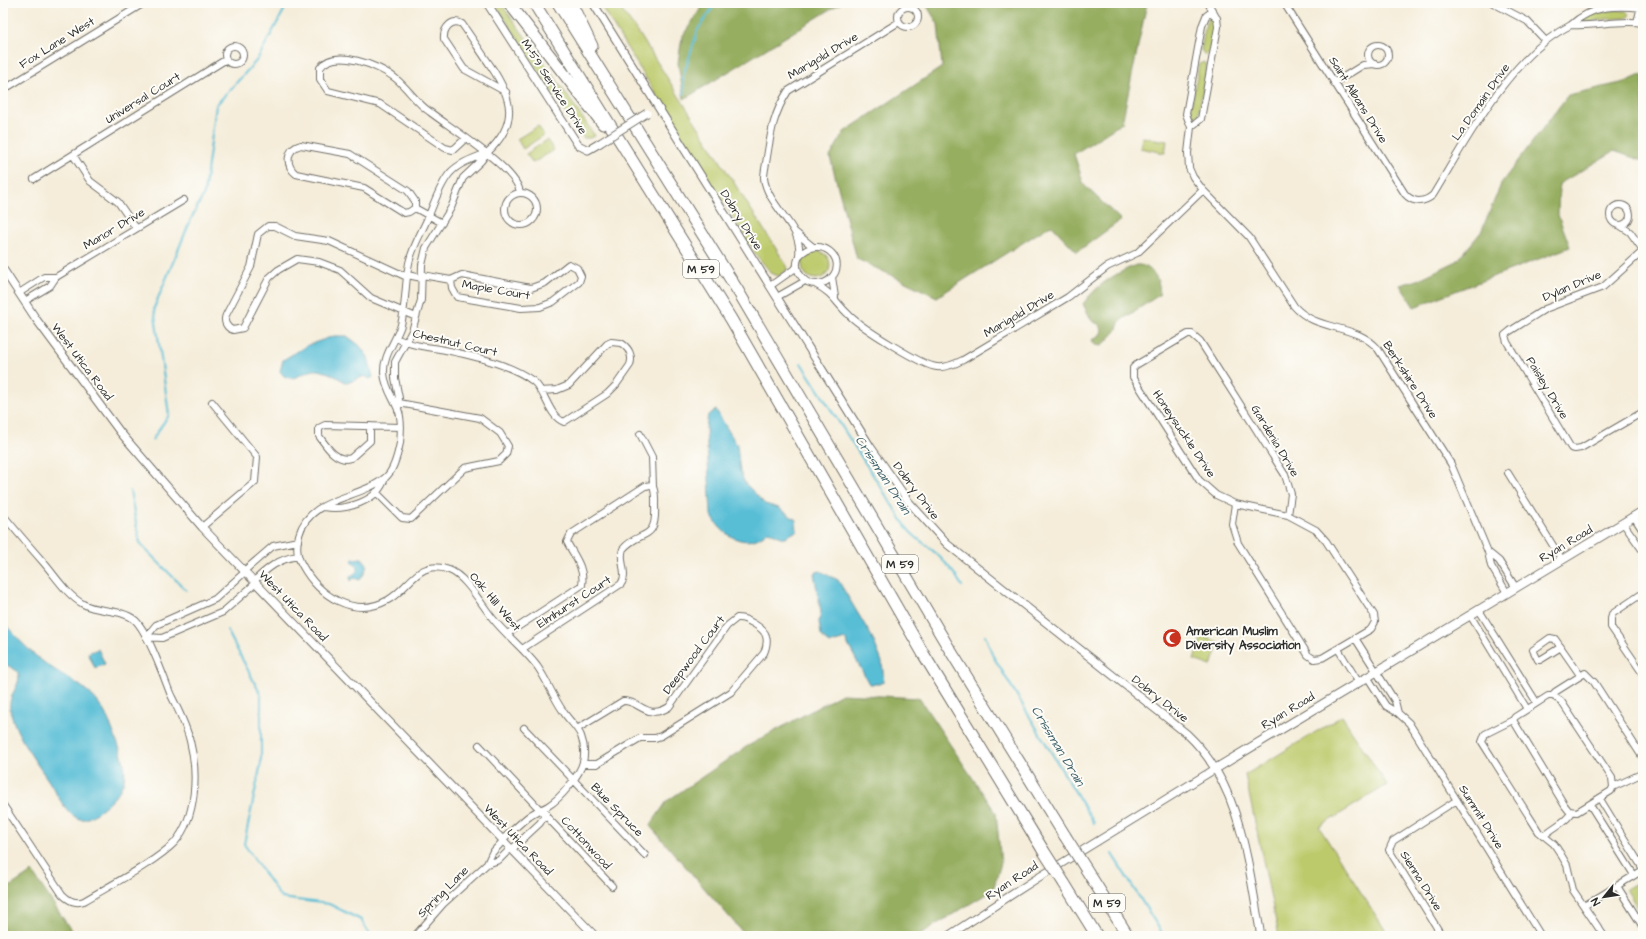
<svg xmlns="http://www.w3.org/2000/svg" width="1646" height="939" font-family="'Architects Daughter',sans-serif">
  <style>
    .green { fill: #bdca6c; stroke: #747a4c }
    .forest { fill: #96ae60; stroke: #606c46 }
    .water { fill: #58bed6; stroke: #427480 }
    .lines { fill: none; stroke-linecap: round; stroke-linejoin: round }
    .stream { stroke: #58bed6; stroke-width: 2 }
    .minor-casing { stroke: #726f68; stroke-width: 8 }
    .tertiary-casing { stroke: #726f68; stroke-width: 9 }
    .secondary-casing { stroke: #726f68; stroke-width: 10 }
    .motorway-casing { stroke: #726f68; stroke-width: 13 }
    .minor { stroke: #fff; stroke-width: 6 }
    .tertiary { stroke: #fff; stroke-width: 7 }
    .secondary { stroke: #fff; stroke-width: 8 }
    .motorway { stroke: #fff; stroke-width: 11 }
    .tertiary-bridge-casing { stroke: #726f68; stroke-width: 9; stroke-linecap: butt }
    .motorway-bridge-casing { stroke: #726f68; stroke-width: 13; stroke-linecap: butt }
    .tertiary-bridge { stroke: #fff; stroke-width: 7 }
    .motorway-bridge { stroke: #fff; stroke-width: 11 }
    .labels { text-anchor: middle; dominant-baseline: central; stroke-width: 4; stroke-linejoin: round; paint-order: stroke }
    .shield { fill: #fdfcf7; stroke: #6a6a68; stroke-width: 1 }
    .shield-label { font-size: 11px; font-weight: bold; fill: #2b2b2b }
    .street-label { font-size: 12px; fill: #2b2b2b; stroke: #fdfcf7 }
    .poi-label { font-size: 12px; font-weight: bold; fill: #2b2b2b; stroke: #fdfcf7; text-anchor: start }
    .water-label { font-size: 13px; font-style: italic; fill: #3b5e67; stroke: #fdfcf7 }
  </style>
  <rect width="100%" height="100%" fill="#fdfcf7"/>
  <filter id="ink" filterUnits="userSpaceOnUse"><feTurbulence type="fractalNoise" baseFrequency=".025" numOctaves="2"/><feDisplacementMap in="SourceGraphic" scale="8" xChannelSelector="R" yChannelSelector="G"/><feConvolveMatrix kernelMatrix="1 2 1 2 8 2 1 2 1" color-interpolation-filters="sRGB"/></filter>
  <filter id="wash" filterUnits="userSpaceOnUse"><feTurbulence type="fractalNoise" baseFrequency=".012" numOctaves="4" result="noise"/><feDisplacementMap in="SourceGraphic" scale="16" xChannelSelector="R" yChannelSelector="G"/><feGaussianBlur stdDeviation="0.9" result="paint"/><feColorMatrix in="noise" values="0 0 0 0 0 0 0 0 0 0 0 0 0 0 0 0 0 1.4 0 .05"/><feComposite in="paint" operator="in"/></filter>
  <g filter="url(#wash)">
    <rect width="100%" height="100%" fill="#f5edda"/>
    <!-- green -->
    <path class="green" d="M495,3h6l3,5 48,65 43,63 -5,2h-6l-7,-6z
      M599,3h17l24,32 147,231 1,3 -9,7 -7,-2 -15,-18z
      M1613,10l13,1 4,4 -4,3 -22,1 -18,4 -4,-3 1,-4z
      M1209,18l4,1 2,6 -5,27 -5,3 -4,-5 5,-27z
      M1204,62l3,4 -9,50 -5,2 -3,-4 9,-50z
      M538,126l6,9 -21,14 -6,-10z
      M1142,137l25,4 -2,12 -25,-5z
      M547,140l7,10 -21,13 -7,-9z
      M802 265a14 14 0 1 1 28 0a14 14 0 1 1-28 0Z
      M1202,636l17,6 -8,24 -17,-6z
      M1342,716l45,69 -68,42 70,109h-110l-34,-161z
      M1643,879v38l-17,-28z"/>
    <!-- forest -->
    <path class="forest" d="M702,3h139l-157,96 -6,-36 4,-26 19,-29z
      M925,3h222l-25,120 -48,31 10,31 37,35 -44,32 -26,-27 -114,72 -80,-38 -27,-102 14,-25 98,-65 -4,-43z
      M1643,74v87l-29,-10 -55,33 -1,31 12,32 -156,60 -14,-22 17,-5 40,-19 24,-29 21,-50 66,-87 57,-13z
      M1136,265c16,-1 26,17 23,30l-39,26 -4,10 -14,15 -7,-1 -3,-5 7,-4 3,-5 -2,-6 -8,-4 -9,-17c14,-19 31,-30 53,-39z
      M842,694l77,4 77,115 5,50 -8,27 -76,46h-171l-96,-110 17,-25 79,-54z
      M32,872l43,64h-72v-45z"/>
    <!-- water -->
    <path class="water" d="M334,336h13l12,9 9,12 5,20 -3,2 -5,-3 -18,7c-9,-5 -19,-12 -30,-13 -13,-1 -27,18 -37,1l3,-11 25,-15z
      M716,410l21,35 3,27 5,11 20,21 14,4 17,12 1,11 -14,7 -15,-7c-20,21 -47,5 -57,-17l-5,-86 2,-13z
      M362,558l5,6 -2,8 -5,8 -6,-2 -3,3 -1,-4c4,-4 10,-5 7,-12l-5,-3 1,-3z
      M820,571l18,9 34,57 10,25 2,20 -4,2h-11l-24,-45 -16,5 -8,-9 -2,-13 2,-10 -7,-39z
      M3,621c11,14 24,28 38,39 22,18 45,23 61,48 6,9 10,21 14,31 14,34 13,49 -17,72 -7,5 -14,11 -22,7 -13,-7 -21,-26 -29,-38 -13,-19 -35,-49 -38,-72 -3,-18 26,-34 -7,-44z
      M98,649l7,15 -10,4 -7,-15z"/>
    <g class="lines">
      <!-- stream -->
      <path class="stream" d="M684,94l-1,-17 15,-48 18,-26
        M801,363l106,165c6,8 11,11 18,16 14,11 29,27 37,42
        M152,440l17,-25 -15,-107 37,-89 13,-25 12,-89 41,-45 31,-57
        M130,491l10,53 46,46
        M227,630l34,65v68l-17,81 37,54 48,6 32,16 10,16
        M985,635l8,21 101,167
        M1112,854l52,82"/>
    </g>
  </g>
  <g filter="url(#ink)">
    <g class="lines">
      <defs>
        <path id="minor" d="M1208,3l8,14
          M1284,3l121,191c8,9 19,9 28,1 34,-56 78,-141 138,-170
          M1493,3l34,18 18,19
          M898 17a10 10 0 1 1 20 0a10 10 0 1 1-20 0Z
          M1643,8c-27,-3 -51,-3 -72,17 24,2 47,-6 72,-2
          M1210,13l7,5 1,9 -17,92 -10,8 -5,-13 16,-88 4,-10z
          M1637,22l5,-19
          M1368 55a10 10 0 1 1 20 0a10 10 0 1 1-20 0Z
          M225 55a9 9 0 1 1 18 0a9 9 0 1 1-18 0Z
          M1334,83l29,-18 12,-1
          M3,90l141,-87
          M1191,127l-3,26 1,15 4,9 10,13 46,47 45,69c22,26 62,17 84,43l73,115 37,88
          M466,138l-13,12 -8,-2 -65,-44 -52,-13 -8,-12v-11c14,-21 60,-2 75,10 13,10 21,25 35,34 19,15 89,58 90,81
          M487,153c32,-30 26,-54 3,-88 -9,-13 -18,-27 -28,-41 -10,-6 -19,4 -18,15l20,30 42,23
          M73,155l17,26 28,21 18,26
          M34,179l191,-119
          M505 209a16 16 0 1 1 32 0a16 16 0 1 1-32 0Z
          M1610 215a10 10 0 1 1 20 0a10 10 0 1 1-20 0Z
          M415,208l-6,4 -5,1 -40,-25 -68,-14c-11,-9 -10,-25 5,-29l49,9 58,37 7,10v7l27,15
          M1619,225l11,7 13,18
          M795,232l17,14
          M1643,251l-40,36 -58,22 -35,22 -5,4 2,7 64,106 4,1 6,-1 62,-36
          M799,256c21,-23 49,3 33,21 -4,5 -11,7 -17,7 -10,0 -19,-11 -18,-21 0,-3 2,-5 2,-8 1,-7 -1,-18 -5,-24 -9,-16 -28,-34 -30,-53 0,-6 2,-14 3,-21 4,-26 7,-44 21,-66l111,-69
          M407,275l15,3
          M422,275l29,5 11,-5 69,13 14,-5 24,-19 8,4 4,8 -2,6 -26,20 -13,5 -19,1 -64,-11 -5,-9 -1,-8
          M56,277l128,-77
          M407,277l-78,-36 -34,-5 -20,-10h-7l-10,8 -7,33 -25,48c-3,7 1,13 7,15l10,-2 26,-50 9,-8 19,-11 22,3 21,8 31,28 45,19
          M832,277l3,20
          M815,284c19,10 20,18 34,31 12,12 73,51 88,52 9,1 18,-3 26,-7l105,-63 39,-30 30,-14 66,-63
          M770,286l27,-19
          M19,293l25,-16h12l-6,9 -25,15
          M777,297l28,-16
          M1188,334h4l8,7 85,134 6,19 -3,21 28,15 10,11 48,74 1,7 -4,7 -49,29 -8,1 -6,-4 -70,-112 -6,-19 3,-20 -19,-9 -17,-15 -66,-103v-9l3,-3z
          M396,338c14,7 29,9 44,11 29,6 69,14 93,32 13,10 15,35 31,41l43,-28 9,-9 14,-20c3,-9 -1,-17 -9,-22l-10,-1 -4,2 -38,41 -12,5 -17,1
          M398,410l1,-12 -4,-20v-16l17,-31 9,-31 1,-35 4,-17 25,-40 12,-30 18,-17 6,-8c-13,5 -28,10 -37,20 -12,14 -17,35 -25,51 -6,13 -13,25 -16,39 -4,20 -3,41 -8,62 -5,16 -18,30 -17,48 1,15 10,26 15,39 3,10 2,21 1,31 -2,10 -6,27 -14,34 -27,23 -76,19 -87,58 -3,11 -3,20 3,30 17,31 52,54 86,35 22,-12 30,-42 61,-30 17,6 33,36 45,50 13,16 30,29 43,46 10,14 16,31 26,45 5,9 14,15 18,25 3,8 4,18 2,26 -3,13 -23,37 -35,44 -7,4 -13,5 -19,10 -9,7 -18,16 -27,24
          M370,426v15l-19,17c-14,5 -25,-12 -32,-22v-8l6,-3 76,2
          M640,434l12,23 1,30
          M1508,473l54,87
          M376,492l26,26 9,1 54,-51 34,-7 7,-7 2,-8 -8,-13 -20,-15 -81,-15
          M1235,504l53,11
          M323,507c22,4 55,-5 62,-29
          M3,515c13,16 27,32 41,48 12,14 23,32 39,41 16,9 37,4 52,16 13,12 28,55 35,73 7,15 16,31 20,48 8,31 7,75 -15,101 -19,20 -66,44 -91,59 -9,3 -15,0 -22,-7l-59,-89
          M1634,517l9,14
          M1623,523l20,28
          M202,527l53,-45 2,-25 -45,-55
          M244,571l29,-25 25,-5
          M245,572l-30,27 -59,26 -10,12 16,1 61,-26 33,-29
          M254,581c14,-13 24,-22 44,-25
          M1507,593l-16,-27 -3,-14 11,9 17,27
          M1643,593l-31,21 -1,5v8l32,47
          M1479,610l58,93
          M1470,615l57,94
          M507,634l75,-49c3,-17 -8,-29 -15,-43l4,-8 74,-48 7,-1c4,6 3,14 3,21 2,37 -15,23 -32,43 -5,12 6,24 -2,35l-99,65
          M1355,638l40,63 3,12
          M1561,647l-21,13h-2l-5,-10 17,-12 5,1 25,36
          M1338,649l21,34
          M1368,678l18,28 12,7 11,10 132,213
          M1548,696h5l8,5 51,77 1,9 -2,4 -34,21 -8,-1 -4,-5 -52,-86 2,-3z
          M1553,696l2,-4 30,-19 9,9 49,76
          M1513,720l-28,14 -3,8 57,90 15,12 6,9 7,12 6,25 31,46
          M524,728l121,127
          M577,729l46,-28c17,-1 23,20 46,6l58,-81 10,-8c8,-1 27,10 29,18 2,6 0,12 -2,17l-33,39 -70,44 -6,2h-15l-43,26h-14
          M479,745l133,141
          M1613,787l30,-14
          M1600,799l43,70
          M1590,805l44,70
          M1544,836c8,-9 22,-13 28,-24
          M503,841l-11,12 -5,11 12,-4 11,-11
          M511,850l29,-27 6,-10
          M1617,886l26,41
          M1584,906l59,-36
          M415,936l28,-32 44,-40
          M1442,936l-53,-86 4,-9 64,-41"/>
        <path id="tertiary" d="M487,3l91,142 10,5 12,-7
          M593,3l277,443 39,56 38,42 240,190c55,51 61,132 74,202
          M3,269l33,50 84,113 82,95 393,409
          M948,936l88,-57 179,-110"/>
        <path id="secondary" d="M1215,769l428,-258"/>
        <path id="motorway" d="M509,3l94,121
          M534,3l197,316 193,336 119,195
          M558,3l180,288 209,354 118,191
          M571,3l21,43
          M1086,869l42,67
          M1064,883l33,53"/>
      </defs>
      <!-- minor casing -->
      <use href="#minor" class="minor-casing"/>
      <!-- tertiary casing -->
      <use href="#tertiary" class="tertiary-casing"/>
      <!-- secondary casing -->
      <use href="#secondary" class="secondary-casing"/>
      <!-- motorway casing -->
      <use href="#motorway" class="motorway-casing"/>
      <!-- minor -->
      <use href="#minor" class="minor"/>
      <!-- tertiary -->
      <use href="#tertiary" class="tertiary"/>
      <!-- secondary -->
      <use href="#secondary" class="secondary"/>
      <!-- motorway -->
      <use href="#motorway" class="motorway"/>
      <defs>
        <path id="tertiary-bridge" d="M600,143l47,-30"/>
        <path id="motorway-bridge" d="M1065,836l21,33
          M1043,850l21,33"/>
      </defs>
      <!-- tertiary-bridge casing -->
      <use href="#tertiary-bridge" class="tertiary-bridge-casing"/>
      <!-- motorway-bridge casing -->
      <use href="#motorway-bridge" class="motorway-bridge-casing"/>
      <!-- tertiary-bridge -->
      <use href="#tertiary-bridge" class="tertiary-bridge"/>
      <!-- motorway-bridge -->
      <use href="#motorway-bridge" class="motorway-bridge"/>
    </g>
  </g>
  <!-- icons -->
  <defs>
    <symbol id="mosque-disc" viewBox="-11 -11 22 22"><circle r="9.5" fill="#c8321e" stroke="#fdfcf7"/><path d="M3.5-4.9A6 6 0 1 0 3.5 4.9A5 5 0 1 1 3.5-4.9Z" fill="#fff"/></symbol>
  </defs>
  <g fill-rule="evenodd">
    <use href="#mosque-disc" x="1161" y="627" width="22" height="22"/>
  </g>
  <g class="labels">
    <!-- shield labels -->
    <g class="shield">
      <rect x="683" y="260" width="36" height="18" rx="3"/>
      <rect x="882" y="555" width="36" height="18" rx="3"/>
      <rect x="1089" y="894" width="36" height="18" rx="3"/>
    </g>
    <g class="shield-label">
      <text x="701" y="269">M 59</text>
      <text x="900" y="564">M 59</text>
      <text x="1107" y="903">M 59</text>
    </g>
    <!-- street labels -->
    <g class="street-label">
      <text transform="translate(57 43) rotate(-32)">Fox Lane West</text>
      <text transform="translate(823 56) rotate(-31)">Marigold Drive</text>
      <text transform="translate(554 87) rotate(57)">M-59 Service Drive</text>
      <text transform="translate(143 98) rotate(-32)">Universal Court</text>
      <text transform="translate(1358 100) rotate(58)">Saint Albans Drive</text>
      <text transform="translate(1481 102) rotate(-55)">La Domain Drive</text>
      <text transform="translate(741 220) rotate(58)">Dobry Drive</text>
      <text transform="translate(114 229) rotate(-31)">Manor Drive</text>
      <text transform="translate(1572 286) rotate(-23)">Dylan Drive</text>
      <text transform="translate(496 290) rotate(10)">Maple Court</text>
      <text transform="translate(1019 314) rotate(-31)">Marigold Drive</text>
      <text transform="translate(455 343) rotate(13)">Chestnut Court</text>
      <text transform="translate(82 362) rotate(53)">West Utica Road</text>
      <text transform="translate(1410 380) rotate(57)">Berkshire Drive</text>
      <text transform="translate(1547 388) rotate(59)">Paisley Drive</text>
      <text transform="translate(1184 434) rotate(56)">Honeysuckle Drive</text>
      <text transform="translate(1275 441) rotate(59)">Gardenia Drive</text>
      <text transform="translate(916 491) rotate(53)">Dobry Drive</text>
      <text transform="translate(1566 544) rotate(-31)">Ryan Road</text>
      <text transform="translate(495 602) rotate(50)">Oak Hill West</text>
      <text transform="translate(574 602) rotate(-33)">Elmhurst Court</text>
      <text transform="translate(293 606) rotate(46)">West Utica Road</text>
      <text transform="translate(694 655) rotate(-53)">Deepwood Court</text>
      <text transform="translate(1160 699) rotate(38)">Dobry Drive</text>
      <text transform="translate(1288 711) rotate(-31)">Ryan Road</text>
      <text transform="translate(617 810) rotate(46)">Blue Spruce</text>
      <text transform="translate(1481 817) rotate(58)">Summit Drive</text>
      <text transform="translate(518 840) rotate(46)">West Utica Road</text>
      <text transform="translate(586 843) rotate(47)">Cottonwood</text>
      <text transform="translate(1012 881) rotate(-33)">Ryan Road</text>
      <text transform="translate(1421 881) rotate(58)">Sienna Drive</text>
      <text transform="translate(443 892) rotate(-45)">Spring Lane</text>
    </g>
    <!-- poi labels -->
    <g class="poi-label">
      <text x="1186" y="631">American Muslim<tspan x="1186" dy="14">Diversity Association</tspan></text>
    </g>
    <!-- water labels -->
    <g class="water-label">
      <text transform="translate(883 475) rotate(57)">Crissman Drain</text>
      <text transform="translate(1058 746) rotate(59)">Crissman Drain</text>
    </g>
  </g>
  <!-- margin -->
  <rect width="1646" height="939" fill="none" stroke="#fdfcf7" stroke-width="16"/>
  <!-- north arrow -->
  <g transform="translate(1604 897) rotate(240)" stroke="#fdfcf7" stroke-width="3" paint-order="stroke">
  <path d="M0-3L7 15L0 10L-7 15Z" fill="#2b2b2b"/>
  <text y="-6" font-size="11" font-weight="bold" text-anchor="middle" fill="#2b2b2b">N</text>
  </g>
</svg>
